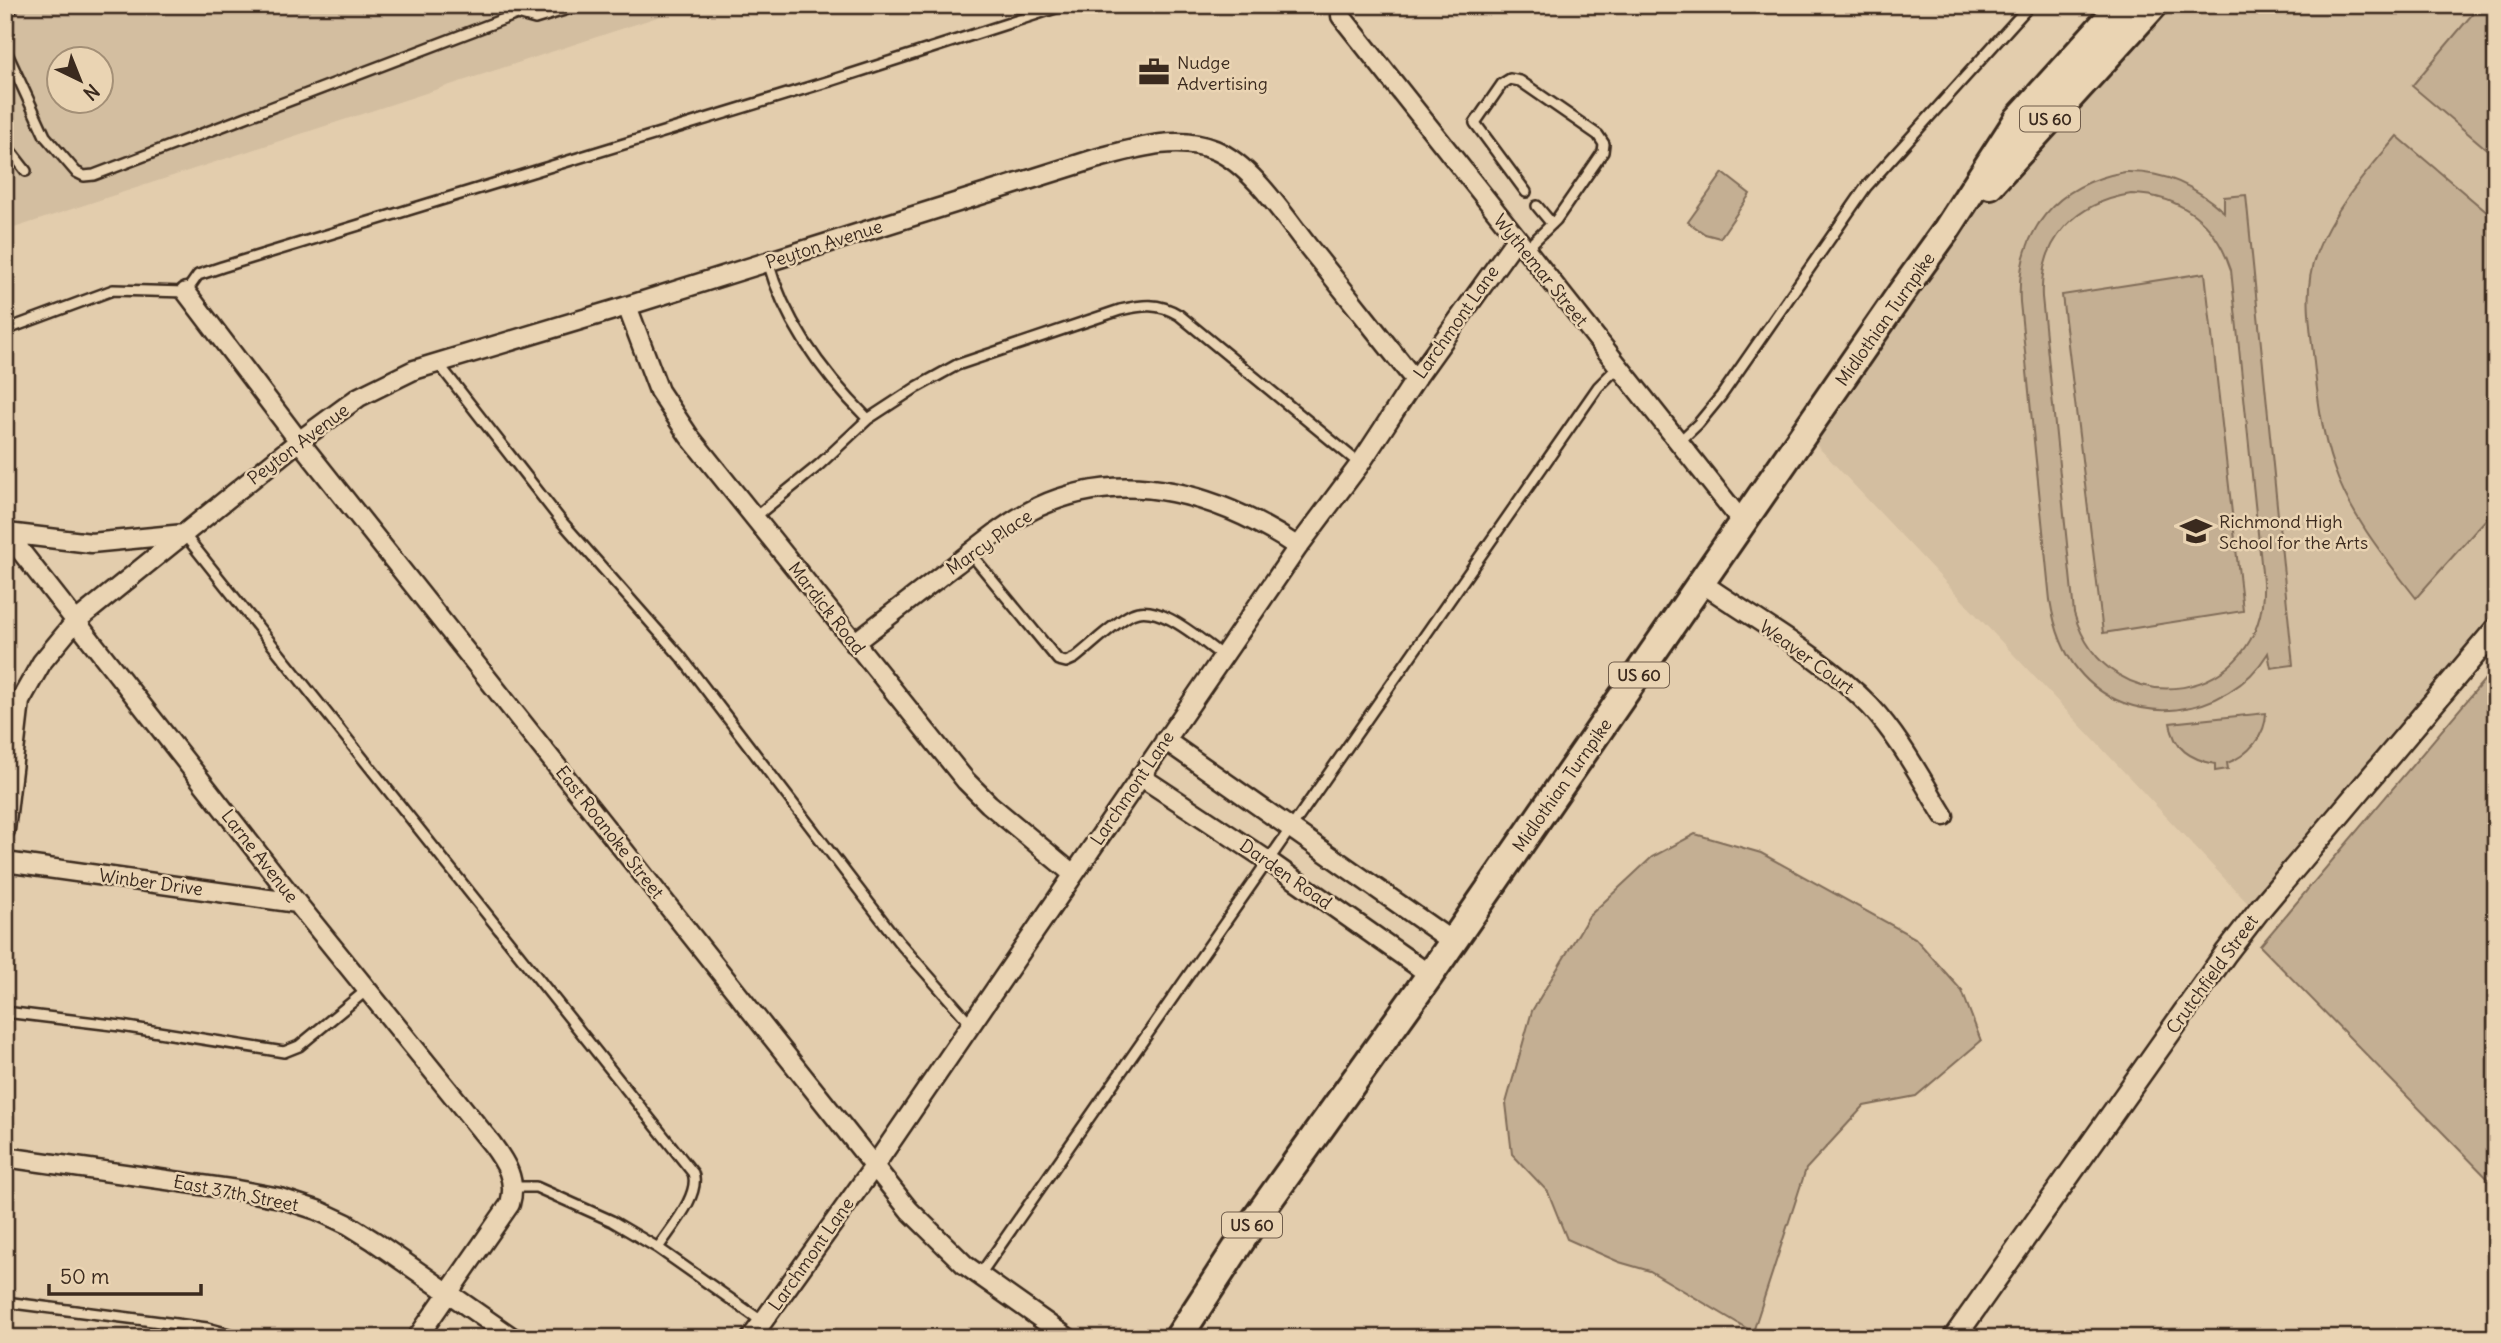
<svg xmlns="http://www.w3.org/2000/svg" width="2501" height="1343" font-family="Delius,sans-serif">
  <style>
    .built { fill: #d3bea0; fill-rule: evenodd }
    .green { fill: #c4af93; stroke: #806c58; stroke-width: 2; fill-rule: evenodd }
    .lines { fill: none; stroke-linecap: round; stroke-linejoin: round }
    .service-casing { stroke: #3b2a1e; stroke-width: 14 }
    .minor-casing { stroke: #3b2a1e; stroke-width: 23 }
    .tertiary-casing { stroke: #3b2a1e; stroke-width: 26 }
    .primary-casing { stroke: #3b2a1e; stroke-width: 32 }
    .service { stroke: #ead4b3; stroke-width: 9 }
    .minor { stroke: #ead4b3; stroke-width: 18 }
    .tertiary { stroke: #ead4b3; stroke-width: 21 }
    .primary { stroke: #ead4b3; stroke-width: 26 }
    .labels { text-anchor: middle; dominant-baseline: central; stroke-width: 5; stroke-linejoin: round; paint-order: stroke }
    .shield { fill: #ead4b3; stroke: #705d4b; stroke-width: 2 }
    .shield-label { font-size: 16px; font-weight: bold; fill: #3b2a1e }
    .poi-label { font-size: 18px; fill: #3b2a1e; stroke: #ead4b3; text-anchor: start }
    .street-label { font-size: 18px; fill: #3b2a1e; stroke: #ead4b3 }
  </style>
  <rect width="100%" height="100%" fill="#e3cdad"/>
  <filter id="ink" filterUnits="userSpaceOnUse"><feTurbulence type="fractalNoise" baseFrequency=".0143" numOctaves="2"/><feDisplacementMap in="SourceGraphic" scale="14" xChannelSelector="R" yChannelSelector="G"/><feConvolveMatrix kernelMatrix="1 2 1 2 8 2 1 2 1" color-interpolation-filters="sRGB"/></filter>
  <g filter="url(#ink)">
    <!-- built -->
    <path class="built" d="M5,5h689l-689,226zM60,60h42v42h-42z
      M2154,5h342v624l-240,283 -452,-480 142,-201z"/>
    <!-- green -->
    <path class="green" d="M2480,5h6l10,8v144l-84,-71z
      M2397,136l99,84v288l-80,90c-31,-40 -65,-81 -82,-130 -13,-36 -17,-76 -21,-115 -4,-34 -9,-66 3,-99 17,-45 51,-82 81,-118z
      M2125,172c40,-1 70,14 99,40v-15l22,-2 47,470 -22,3 -3,-15c-40,66 -140,79 -190,17 -17,-20 -24,-45 -28,-70l-30,-298c-4,-71 36,-118 105,-130zM2131,194c50,1 85,29 100,76l32,312c5,121 -155,149 -189,31l-32,-316c-3,-58 34,-94 89,-103z
      M1723,173l27,21 -30,44 -15,-4 -17,-12z
      M2205,273l38,338 -140,22 -41,-338z
      M2496,666v521l-236,-241z
      M2266,713c0,22 -18,43 -39,50l1,6 -13,2v-7c-25,-5 -41,-15 -45,-41z
      M1695,834l66,19 154,85 47,53 19,50 -65,55 -52,10 -58,63 -53,163 -103,-61 -31,-9 -52,-23 -19,-47 -36,-38 -6,-51 26,-92 57,-95 63,-59z"/>
    <g class="lines">
      <defs>
        <path id="service" d="M5,15l10,-10
          M5,49l40,87 31,36 8,4 10,-1 423,-161 18,5 46,-14
          M5,144l21,27
          M1537,206l15,18
          M1525,250l31,-30 47,-68 1,-8 -6,-9 -78,-54 -10,-2 -8,5 -27,39 51,69
          M768,262c17,61 56,113 100,157
          M5,330l108,-40 73,2 12,-17 24,-8 611,-187 232,-75
          M438,363l124,159 119,135 217,284 72,82
          M1678,443l20,-19 23,-28 145,-209 164,-182
          M755,517l64,-52 49,-46 49,-32 40,-22 163,-55c22,-5 38,-8 59,5l181,149
          M184,534l509,639c8,22 -23,56 -35,75
          M970,553l88,107 8,2 9,-4c18,-14 37,-34 57,-44 27,-13 69,27 91,42
          M5,698l15,3
          M5,1012l116,14 163,26 15,-6 69,-57
          M513,1187h23l76,34 46,27 105,74
          M979,1276l619,-889 20,-20
          M5,1302l202,26 37,10"/>
        <path id="minor" d="M1341,16l402,507
          M186,292l113,149 610,769 56,55 103,73
          M627,306l32,85 30,45 277,345 23,23 84,70
          M5,531l292,372 195,241c14,19 25,36 18,60l-93,134
          M7,533l84,10 93,-9
          M1702,583c56,39 120,73 168,123 30,32 51,73 74,110
          M854,643c34,-26 67,-52 101,-78 27,-21 52,-43 83,-58 89,-41 183,-12 260,40
          M1165,740l288,202
          M1140,776l130,86 160,113
          M5,830l15,-129 22,-39 33,-40 224,-181 60,-44 55,-27 213,-64 468,-147c38,-10 81,-25 120,-9 38,16 71,69 96,100 35,43 69,87 104,130
          M5,862l292,41
          M5,1157l232,33 43,8 37,12 30,14 27,17 139,97
          M751,1338l124,-173 423,-618 62,-83 55,-84 101,-141"/>
        <path id="tertiary" d="M1954,1338l272,-385 34,-44 236,-280"/>
        <path id="primary" d="M1990,185l164,-180
          M1178,1338l76,-117 176,-246 471,-682 44,-61 73,-113 103,-114"/>
      </defs>
      <!-- service casing -->
      <use href="#service" class="service-casing"/>
      <!-- minor casing -->
      <use href="#minor" class="minor-casing"/>
      <!-- tertiary casing -->
      <use href="#tertiary" class="tertiary-casing"/>
      <!-- primary casing -->
      <use href="#primary" class="primary-casing"/>
      <!-- service -->
      <use href="#service" class="service"/>
      <!-- minor -->
      <use href="#minor" class="minor"/>
      <!-- tertiary -->
      <use href="#tertiary" class="tertiary"/>
      <!-- primary -->
      <use href="#primary" class="primary"/>
    </g>
  </g>
  <!-- icons -->
  <defs>
    <symbol id="office-bare" viewBox="-9 -9 18 18"><path d="M-6-3h4V-5.5h4V-3h4V5H-6ZM-1-4.5V-3h2v-1.5ZM-6 0V1H6V0Z" fill="#3b2a1e" stroke="#ead4b3" stroke-width="2.5" paint-order="stroke"/></symbol>
    <symbol id="school-bare" viewBox="-9 -9 18 18"><path d="M0-5L7-2L0 1L-7-2ZM-4 1L0 2.5L4 1V4Q0 6-4 4Z" fill="#3b2a1e" stroke="#ead4b3" stroke-width="2.5" paint-order="stroke"/></symbol>
  </defs>
  <g fill-rule="evenodd">
    <use href="#office-bare" x="1132" y="50" width="44" height="44"/>
    <use href="#school-bare" x="2174" y="509" width="44" height="44"/>
  </g>
  <g class="labels">
    <!-- shield labels -->
    <g class="shield">
      <rect x="2020" y="106.5" width="60" height="25" rx="5"/>
      <rect x="1609" y="662.5" width="60" height="25" rx="5"/>
      <rect x="1222" y="1212.5" width="60" height="25" rx="5"/>
    </g>
    <g class="shield-label">
      <text x="2050" y="119">US 60</text>
      <text x="1639" y="675">US 60</text>
      <text x="1252" y="1225">US 60</text>
    </g>
    <!-- poi labels -->
    <g class="poi-label">
      <text x="1177" y="62">Nudge<tspan x="1177" dy="21">Advertising</tspan></text>
      <text x="2219" y="521">Richmond High<tspan x="2219" dy="21">School for the Arts</tspan></text>
    </g>
    <!-- street labels -->
    <g class="street-label">
      <text transform="translate(824 244) rotate(-18)">Peyton Avenue</text>
      <text transform="translate(1541 270) rotate(51)">Wythemar Street</text>
      <text transform="translate(1885 319) rotate(-55)">Midlothian Turnpike</text>
      <text transform="translate(1456 322) rotate(-55)">Larchmont Lane</text>
      <text transform="translate(298 444) rotate(-37)">Peyton Avenue</text>
      <text transform="translate(989 542) rotate(-35)">Marcy Place</text>
      <text transform="translate(827 608) rotate(52)">Mardick Road</text>
      <text transform="translate(1807 657) rotate(36)">Weaver Court</text>
      <text transform="translate(1562 785) rotate(-55)">Midlothian Turnpike</text>
      <text transform="translate(1132 788) rotate(-56)">Larchmont Lane</text>
      <text transform="translate(610 832) rotate(52)">East Roanoke Street</text>
      <text transform="translate(260 856) rotate(52)">Larne Avenue</text>
      <text transform="translate(1286 874) rotate(35)">Darden Road</text>
      <text transform="translate(151 882) rotate(8)">Winber Drive</text>
      <text transform="translate(2212 974) rotate(-54)">Crutchfield Street</text>
      <text transform="translate(236 1193) rotate(11)">East 37th Street</text>
      <text transform="translate(811 1254) rotate(-55)">Larchmont Lane</text>
    </g>
  </g>
  <!-- margin -->
  <rect width="2501" height="1343" fill="none" stroke="#ead4b3" stroke-width="28"/>
  <rect x="14" y="14" width="2473" height="1315" fill="none" stroke="#3b2a1e" stroke-width="2.5" filter="url(#ink)"/>
  <!-- north arrow -->
  <g transform="translate(80 80) rotate(137)"><circle r="33" fill="#ead4b3" stroke="#a49077" stroke-width="2"/>
  <path d="M0-5L12 26L0 18L-12 26Z" fill="#3b2a1e"/>
  <text y="-10" font-size="19" font-weight="bold" text-anchor="middle" fill="#3b2a1e">N</text>
  </g>
  <!-- scale -->
  <path d="M49 1284v10h152v-10" fill="none" stroke="#3b2a1e" stroke-width="3.5"/>
  <text x="60" y="1284" font-size="21" fill="#3b2a1e" stroke="#ead4b3" stroke-width="5" paint-order="stroke">50 m</text>
</svg>
